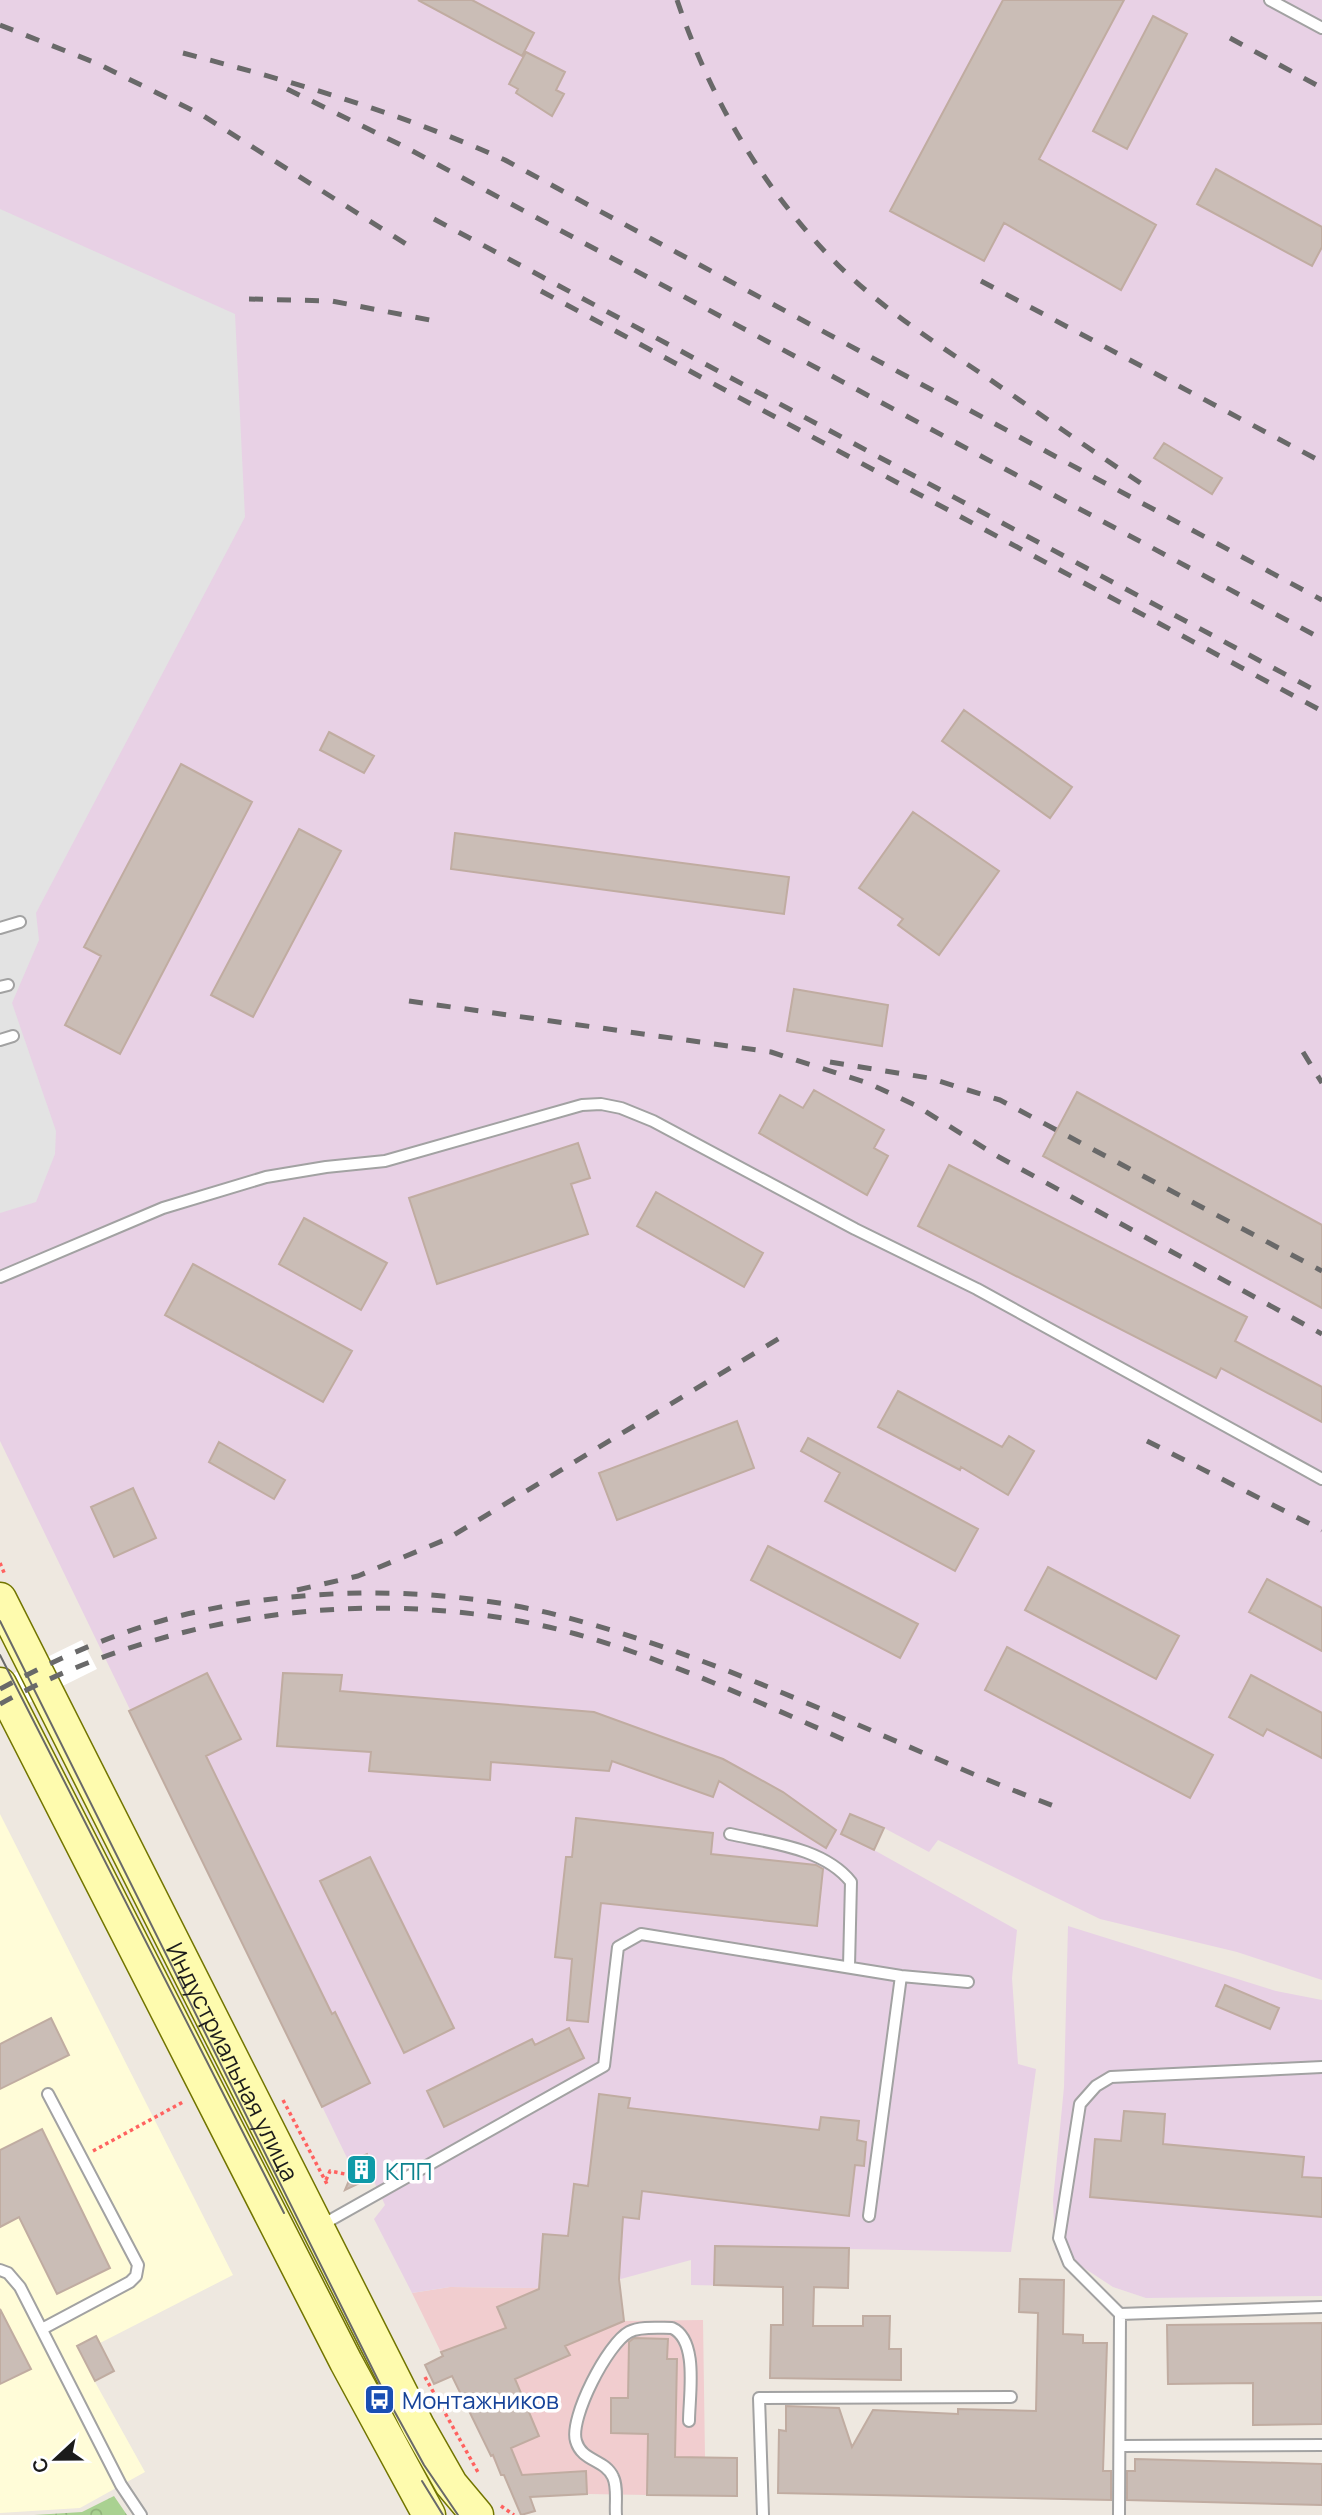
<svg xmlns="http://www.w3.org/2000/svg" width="1322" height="2515" font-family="Manrope,sans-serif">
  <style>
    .commercial { fill: #f1cdcf }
    .industrial { fill: #e8d1e5 }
    .education { fill: #fffcd8 }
    .forest { fill: url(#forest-crowns) }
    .parking { fill: #e3e3e3 }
    .pier { fill: #fff }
    .building { fill: #cabdb6; stroke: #c0aca1; stroke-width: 2 }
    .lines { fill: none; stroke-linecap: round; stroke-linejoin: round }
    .lane-casing { stroke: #a2a2a2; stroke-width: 14 }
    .secondary-casing { stroke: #727500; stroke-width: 35 }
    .path { stroke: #ff6260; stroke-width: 3.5; stroke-dasharray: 3.5 3.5; stroke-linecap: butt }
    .lane { stroke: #fff; stroke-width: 10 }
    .secondary { stroke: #fefbae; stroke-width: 32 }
    .tram { stroke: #696969; stroke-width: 2 }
    .rail { stroke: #696969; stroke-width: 5; stroke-dasharray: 14 14; stroke-linecap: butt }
    .labels { text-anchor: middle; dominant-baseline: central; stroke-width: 7; stroke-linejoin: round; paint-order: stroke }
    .street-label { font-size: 24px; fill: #1b1b1b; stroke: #fff }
    .culture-label { font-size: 24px; fill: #0d838f; stroke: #fff; text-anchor: start }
    .transit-label { font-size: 24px; fill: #164399; stroke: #fff; text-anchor: start }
  </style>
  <defs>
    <pattern id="forest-crowns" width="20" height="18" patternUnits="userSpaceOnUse" patternTransform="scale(1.75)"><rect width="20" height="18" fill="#a9d191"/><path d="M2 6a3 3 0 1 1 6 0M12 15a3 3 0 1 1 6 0" fill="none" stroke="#91b37c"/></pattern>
  </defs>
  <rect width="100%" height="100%" fill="#eee8e0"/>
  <!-- commercial -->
  <path class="commercial" d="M560,2278l64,43 79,-1 2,138 -57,-1 -1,38 -60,-1 -86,-19 -89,-182 38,-6 86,1z"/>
  <!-- industrial -->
  <path class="industrial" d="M0,0h1322v1980l-85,-28 -137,-33 -162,-79 -9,12 -45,-24 -10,22 143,80 -5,48 6,86 18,5 -25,183 -162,-3 -1,39 -157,-3v-25l-74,20 -57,-2 -24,10 -86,-1 -38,6 -38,-74 11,-14 -13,-28 -13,6 -10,-4 3,-8 -3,-9 -349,-721z
    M1068,1926l208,65 46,9v296l-176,2 -33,-11 -58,-38 -2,-49 11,-113z"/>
  <!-- education -->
  <path class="education" d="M0,1814l233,461 -133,68 14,28 -19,11 50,90 -65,36 -80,5z"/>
  <!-- forest -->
  <path class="forest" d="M114,2496l13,19h-93l48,-3z"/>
  <!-- parking -->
  <path class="parking" d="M0,209l235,105 10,203 -209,396 3,27 -27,63 44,128 -1,23 -19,48 -36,11z"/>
  <!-- pier -->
  <path class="pier" d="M82,1640l15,29 -97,48v-37z"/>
  <!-- building -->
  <path class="building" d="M418,0h54l62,33 -12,23z
    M1003,0h121l-85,159 117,66 -35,65 -117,-67 -20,38 -94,-50z
    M1153,16l34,18 -60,115 -34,-18z
    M526,52l39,20 -9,18 8,4 -12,22 -36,-23 2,-4 -9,-5z
    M1216,169l106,58v20l-10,19 -115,-62z
    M1164,443l58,35 -10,16 -58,-36z
    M964,710l108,77 -22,31 -108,-77z
    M329,732l45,24 -10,17 -44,-23z
    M181,764l71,38 -132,252 -55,-29 36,-69 -17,-9z
    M913,812l86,59 -60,84 -41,-30 5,-6 -44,-31z
    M299,829l42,22 -88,166 -42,-22z
    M455,833l334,44 -5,37 -333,-45z
    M794,989l94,16 -6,41 -95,-15z
    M814,1090l70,40 -10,18 14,8 -21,39 -108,-62 21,-38 23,13z
    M1077,1092l245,133v83l-279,-152z
    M578,1143l12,35 -19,6 17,50 -151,50 -28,-86z
    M949,1165l298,152 -12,24 87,46v35l-101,-54 -5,10 -298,-152z
    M656,1192l107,61 -19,34 -107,-61z
    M304,1218l83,45 -26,47 -82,-46z
    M193,1264l159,87 -29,51 -158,-87z
    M898,1391l104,56 7,-11 25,15 -26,44 -47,-28 -1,3 -82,-43z
    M737,1421l17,47 -137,52 -18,-47z
    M808,1438l170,91 -23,42 -130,-70 15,-28 -39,-22z
    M219,1442l66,38 -11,19 -65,-37z
    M133,1488l23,50 -42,19 -23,-50z
    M768,1546l150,78 -18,34 -149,-78z
    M1048,1567l131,69 -23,43 -131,-69z
    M1267,1579l55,29v43l-73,-39z
    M1007,1647l206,108 -23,43 -205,-108z
    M207,1673l34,66 -35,17 126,258 3,-2 35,71 -48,24 -193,-396z
    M283,1673l59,2 -2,16 254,21 129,47 60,33 53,38 -10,18 -107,-67 -6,16 -101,-36 -3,10 -118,-9 -1,18 -121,-9 2,-19 -94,-6z
    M1251,1675l71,38v45l-55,-29 -4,7 -34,-19z
    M850,1814l34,14 -10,22 -33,-16z
    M576,1818l137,15 -2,21 105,11 7,4 -6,57 -216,-23 -13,119 -21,-2 5,-61 -17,-2 11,-100h6z
    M370,1857l84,171 -50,25 -84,-172z
    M1225,1985l54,23 -9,21 -54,-23z
    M51,2018l18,37 -69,34v-45z
    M569,2028l15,30 -140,69 -17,-36 105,-52 3,6z
    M599,2094l31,4 -2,10 191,22 2,-13 38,4 -2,19 9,2 -2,24 -9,-1 -6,51 -207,-25 -3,28 -16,-2 -4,62 5,42 -59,25 5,9 -55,24 24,57 -28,12 11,27 64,-4 1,23 -57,3 5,14 -14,4 -17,-40h-3l-8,-20 -2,1 -39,-80 -18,8 -9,-19 18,-9 -2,-4 65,-24 -9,-21 42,-18 4,-55 25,2 6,-52 14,2z
    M1124,2111l41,3 -2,30 141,13 -2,20 20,1v39l-232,-20 5,-58 26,2z
    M42,2129l68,139 -53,26 -38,-77 -19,10v-77z
    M367,2154l6,15 -1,8 -27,13 8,-19 -4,-9z
    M715,2246l134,2 -1,40 -34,-1 -1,39h50v-10h27l-1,33h12v31l-131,-2 1,-53h12v-38l-69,-2z
    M1020,2279l44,1 -1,54 20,1v8h24l-4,128h8v29l-333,-7 1,-63 7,1v-25l53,2 13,39 21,-37 85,4v-5l78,2 2,-98 -19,-1z
    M0,2309l31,60 -31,15z
    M1322,2323v101l-69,1v-42l-85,1 -1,-59z
    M96,2336l18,35 -19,10 -18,-35z
    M634,2338l34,1 -1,20h10l-2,98 62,1v38l-90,-1 1,-61 -37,-1v-35h17l1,-56z
    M1135,2459l187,5v41l-195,-5v-29h8z"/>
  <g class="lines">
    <defs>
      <path id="lane" d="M1270,0l52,28
        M0,928l20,-6
        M0,987l8,-2
        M0,1040l13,-4
        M0,1277l163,-69 103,-31 60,-10 59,-6 197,-56 19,-1 20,4 32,13 202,108 122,60 345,190
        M730,1834c41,9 94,14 121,48l-2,84
        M869,2216l32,-240
        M320,2226l284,-160 14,-119 23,-13 260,42 67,6
        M0,2270l8,3 12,14 101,198 20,30
        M1120,2314l202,-7
        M42,2329l88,-47 6,-6 2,-11 -90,-171
        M1121,2446l201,-1
        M616,2515c-1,-11 2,-28 -3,-38 -8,-18 -31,-15 -37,-36 -7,-23 32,-98 53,-109 11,-6 30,-4 43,-4 27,12 17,68 17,93
        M763,2515l-4,-117 252,-1
        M1119,2515l1,-201 -51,-51 -10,-25 21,-134 16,-18 15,-9 211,-10"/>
      <g id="secondary">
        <path id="s1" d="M0,1599l418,827 33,58 26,31"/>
        <path d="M0,1684l346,678 83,153"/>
      </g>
    </defs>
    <!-- lane casing -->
    <use href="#lane" class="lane-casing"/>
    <!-- secondary casing -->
    <use href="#secondary" class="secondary-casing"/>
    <!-- path -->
    <path class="path" d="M0,1563l5,12
      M283,2100l45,86
      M93,2151l90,-49
      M326,2180l4,-9 15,3
      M425,2377l54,97
      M501,2506l13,9"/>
    <!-- lane -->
    <use href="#lane" class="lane"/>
    <!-- secondary -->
    <use href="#secondary" class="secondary"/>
    <!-- tram -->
    <path class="tram" d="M0,1621l386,775 38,69 34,50
      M0,1655l284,558
      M422,2481l21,34"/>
    <!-- rail -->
    <path class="rail" d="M677,0c34,100 86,190 161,265 43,42 94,76 144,109 55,38 110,77 166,114
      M0,25l96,38 106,52 204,129
      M1230,38l92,50
      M183,53c111,29 218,60 322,107l817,440
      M287,89l118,58 917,492
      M434,219l888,475
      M981,281l341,181
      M541,291l781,420
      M249,299l83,2 103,20
      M409,1001l362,51 97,31 47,22 84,52 323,177
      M1303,1052l19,31
      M830,1062l99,16 71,22 322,171
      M1147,1441l175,89
      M297,1590l61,-14 89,-37 336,-203
      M0,1689c62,-33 127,-62 196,-77 117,-26 249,-26 365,4 171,44 328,128 493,190
      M0,1704c170,-94 387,-122 576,-70 93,26 182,68 271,107"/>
  </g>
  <!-- icons -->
  <defs>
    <symbol id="building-square" viewBox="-11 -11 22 22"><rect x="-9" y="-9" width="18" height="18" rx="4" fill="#0f9aa8" stroke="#fff"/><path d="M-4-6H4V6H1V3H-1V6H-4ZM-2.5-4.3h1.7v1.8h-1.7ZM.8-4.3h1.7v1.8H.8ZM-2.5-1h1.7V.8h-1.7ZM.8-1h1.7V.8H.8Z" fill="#fff"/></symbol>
    <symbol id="bus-square" viewBox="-11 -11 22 22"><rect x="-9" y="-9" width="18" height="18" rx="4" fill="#1a4fb4" stroke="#fff"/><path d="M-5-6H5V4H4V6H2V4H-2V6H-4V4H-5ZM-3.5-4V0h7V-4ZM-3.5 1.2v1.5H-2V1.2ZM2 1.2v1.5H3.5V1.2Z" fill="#fff"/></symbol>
  </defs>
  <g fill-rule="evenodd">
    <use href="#building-square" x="344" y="2152" width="35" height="35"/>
    <use href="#bus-square" x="362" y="2382" width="35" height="35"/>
  </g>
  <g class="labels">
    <!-- street labels -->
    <g class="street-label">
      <text stroke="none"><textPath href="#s1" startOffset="518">Индустриальная улица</textPath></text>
    </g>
    <!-- culture labels -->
    <g class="culture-label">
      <text x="385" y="2170">КПП</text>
    </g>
    <!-- transit labels -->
    <g class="transit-label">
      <text x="402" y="2399">Монтажников</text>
    </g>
  </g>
  <!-- north arrow -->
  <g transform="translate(56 2459) rotate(248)" stroke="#ffffff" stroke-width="5" paint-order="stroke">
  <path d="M0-5L12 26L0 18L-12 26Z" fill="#1b1b1b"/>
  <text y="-10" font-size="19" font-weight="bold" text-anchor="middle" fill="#1b1b1b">С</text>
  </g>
</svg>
